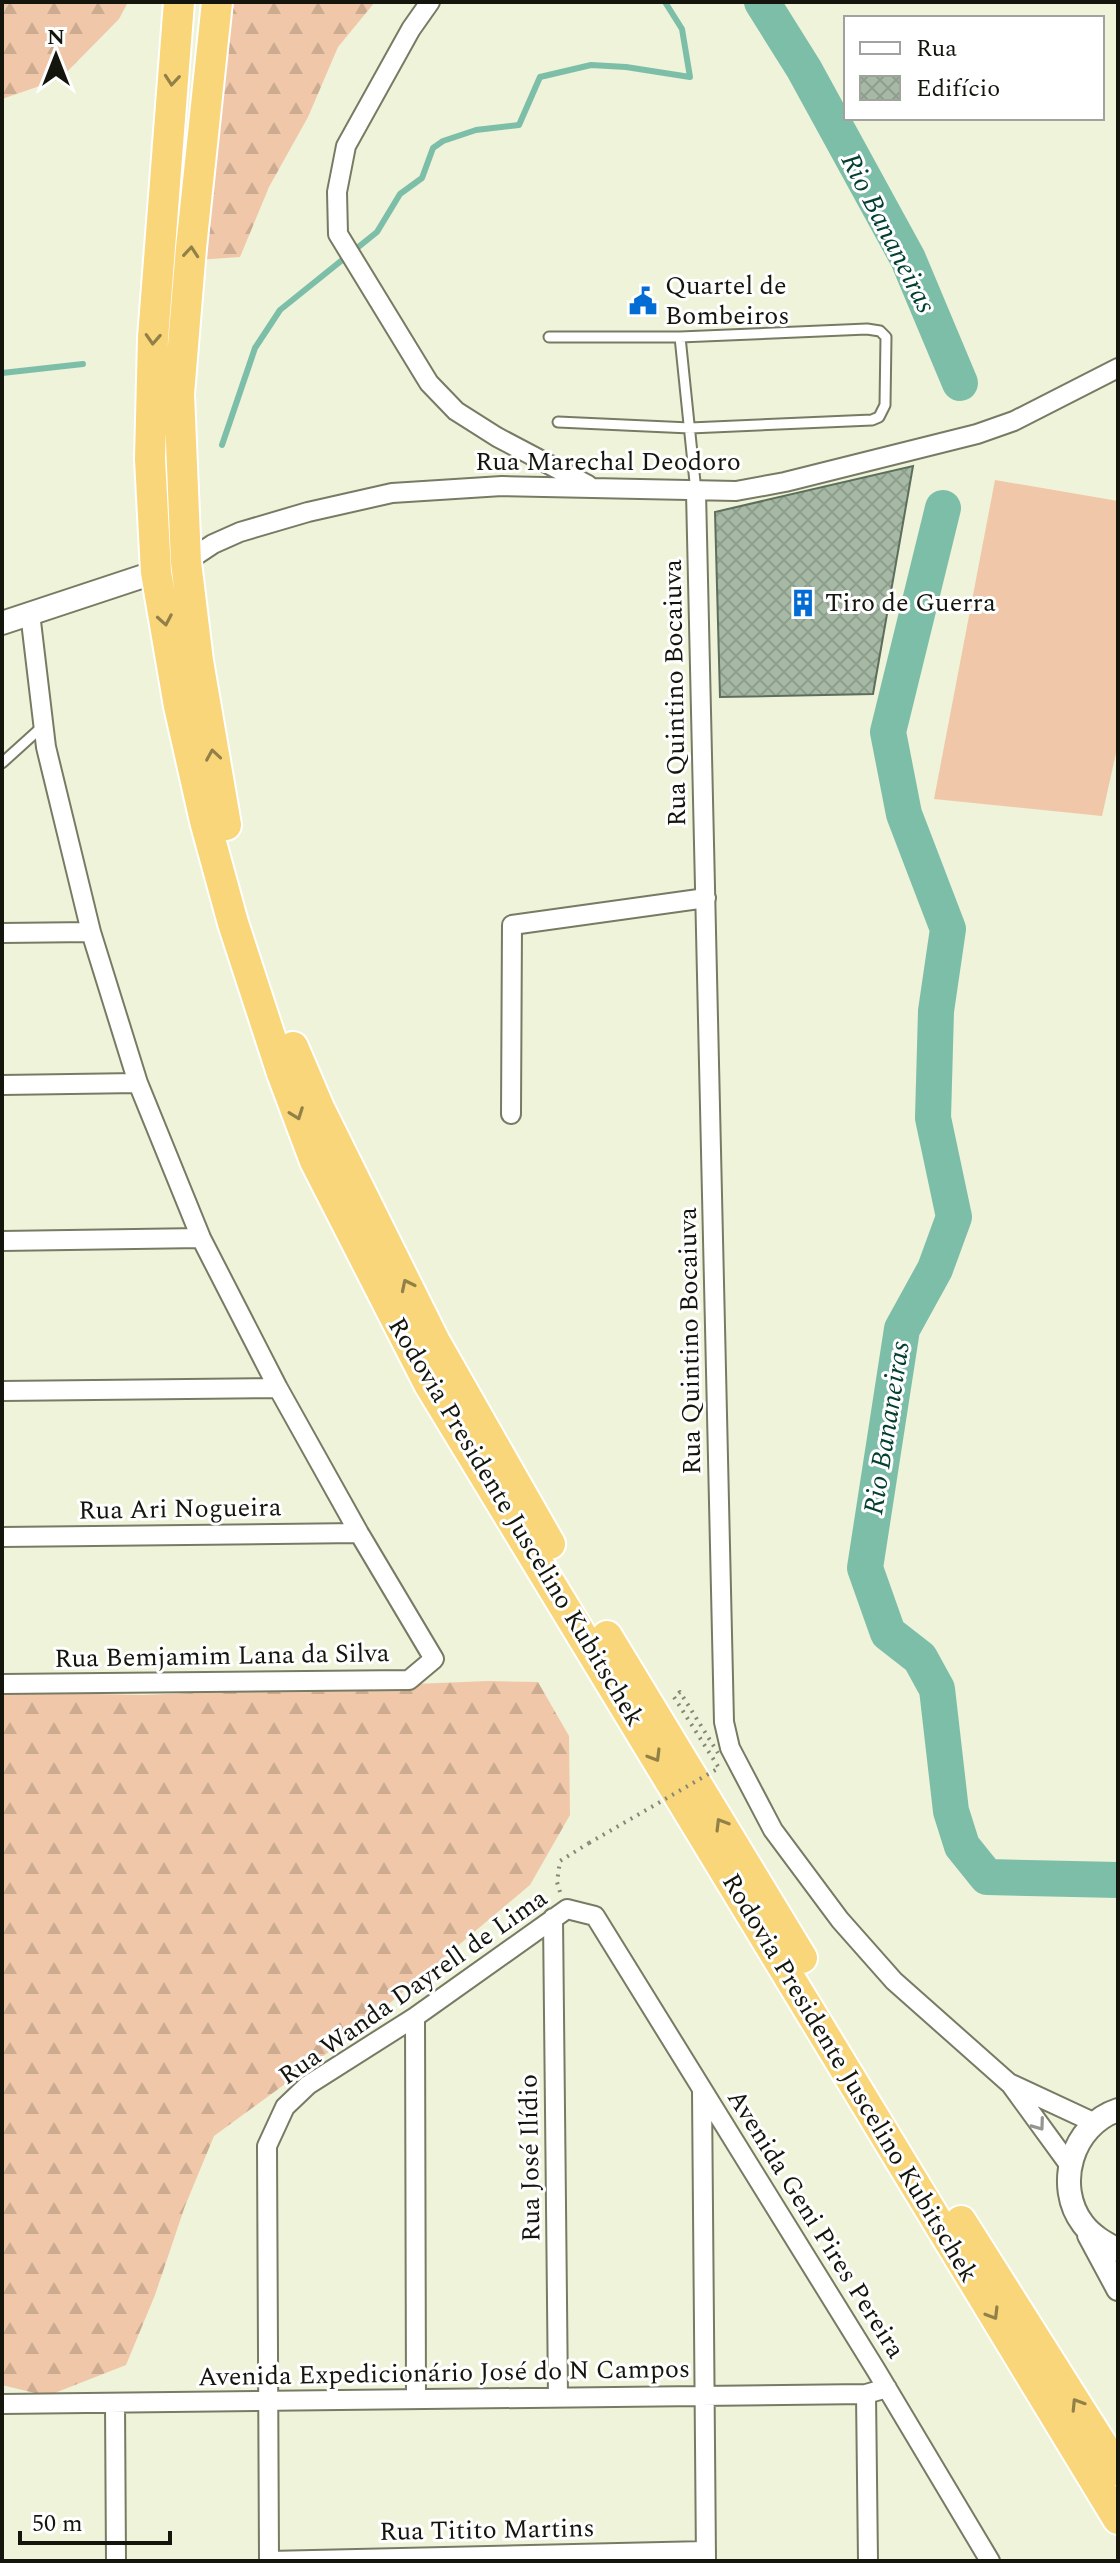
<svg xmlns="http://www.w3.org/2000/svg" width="1120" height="2563" font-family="Spectral,serif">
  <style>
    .forest { fill: url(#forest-firs) }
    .pitch { fill: #f0c8a9 }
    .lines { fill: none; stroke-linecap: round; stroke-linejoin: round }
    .stream { stroke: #7dbea9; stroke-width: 6 }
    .river { stroke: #7dbea9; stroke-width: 36 }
    .building { fill: url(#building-cross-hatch); stroke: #5d6e5c; stroke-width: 2 }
    .service-casing { stroke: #777b64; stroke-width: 13 }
    .minor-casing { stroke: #777b64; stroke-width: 22 }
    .tertiary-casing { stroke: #777b64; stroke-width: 26 }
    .trunk-casing { stroke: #fff; stroke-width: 34 }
    .path { stroke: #858876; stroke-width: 4; stroke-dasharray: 2 6; stroke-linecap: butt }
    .service { stroke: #fff; stroke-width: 9 }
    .minor { stroke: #fff; stroke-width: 18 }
    .tertiary { stroke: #fff; stroke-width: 22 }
    .trunk { stroke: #fad67a; stroke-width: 30 }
    .path-bridge { stroke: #858876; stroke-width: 4; stroke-dasharray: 2 6; stroke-linecap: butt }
    .oneway { stroke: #928049 }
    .oneway2 { stroke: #959692 }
    .labels { text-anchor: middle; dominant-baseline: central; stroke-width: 6; stroke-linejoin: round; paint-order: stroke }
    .poi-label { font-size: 26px; fill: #14160d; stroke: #fff; text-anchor: start }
    .street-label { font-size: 26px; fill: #14160d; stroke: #fff }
    .water-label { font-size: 28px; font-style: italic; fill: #044032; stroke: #fff }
  </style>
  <defs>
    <pattern id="forest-firs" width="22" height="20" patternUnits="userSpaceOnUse" patternTransform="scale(2)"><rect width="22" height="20" fill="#f0c8a9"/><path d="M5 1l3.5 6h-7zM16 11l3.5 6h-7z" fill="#cdab90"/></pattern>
    <pattern id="building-cross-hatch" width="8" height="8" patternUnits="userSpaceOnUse" patternTransform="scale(2)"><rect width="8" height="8" fill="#a6b9a5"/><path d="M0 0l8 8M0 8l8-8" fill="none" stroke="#8e9e8d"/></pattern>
  </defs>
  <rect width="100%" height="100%" fill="#eef3d9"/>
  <!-- forest -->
  <path class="forest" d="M2,2h126l-9,17 -59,60 -58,20z
    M226,2h149l-37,45 -30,70 -39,70 -29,70 -43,3 18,-79 1,-72z
    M488,1681l50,1 31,54 1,79 -40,70 -178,150 -138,101 -29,70 -30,89 -29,70 -79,31 -45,-11v-693l141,3z"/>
  <!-- pitch -->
  <path class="pitch" d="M995,480l123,21v243l-16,72 -168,-17z"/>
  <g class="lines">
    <!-- stream -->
    <path class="stream" d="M2,373l81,-9
      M222,445l33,-97 25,-38 97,-78 23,-38 22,-16 11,-30 10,-7 33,-11 43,-5 21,-48 51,-12 35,2 64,10 -8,-48 -17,-27"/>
    <!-- river -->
    <path class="river" d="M762,2l42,67 104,190 52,124
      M943,508l-55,224 16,82 44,115 -12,82 -3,107 21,99 -19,52 -33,60 -37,239 23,65 32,25 17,31 14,122 11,35 25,31 131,3"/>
  </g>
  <!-- building -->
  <path class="building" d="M913,466l-40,228 -153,3 -5,-185z"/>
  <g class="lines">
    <defs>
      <path id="service" d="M549,337h131l187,-8 13,2 6,6 -1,68 -6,12 -7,3 -182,8 -132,-6
        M680,337l16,155
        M2,763l42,-38"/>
      <path id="minor" d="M430,2l-19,27 -65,117 -9,46 1,42 91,149 27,28 41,26 91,48
        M696,492l28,1230 6,26 43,82 67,90 54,61 115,102 86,40
        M186,562l27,-18 27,-12 68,-20 84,-19 110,-7 234,5 49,-9 192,-48 37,-13 104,-53
        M2,933l89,-1
        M2,1085l136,-2
        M511,1114l1,-189 194,-27
        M2,1241l199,-3
        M2,1391l276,-3
        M2,1537l357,-4
        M2,1684l407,-4 25,-21 -75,-126 -81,-145 -77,-150 -63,-155 -47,-151 -45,-185 -16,-134
        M553,1918l5,479
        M415,2017l1,382
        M1011,2085l59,81
        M702,2092l4,469
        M866,2394l2,167
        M115,2403l1,158
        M2,2404l864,-10 21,-6
        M269,2561l-2,-415 18,-39 23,-22 107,-68 152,-108 28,7 281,454 114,191
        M269,2561l437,-10"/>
      <path id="tertiary" d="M2,623l154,-51
        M1118,2110c-46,15 -64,76 -35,114 9,12 22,19 35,26
        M1089,2235l29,54"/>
      <path id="trunk" d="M179,2l-26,336 -3,121 6,113 23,134 26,115 28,102 49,150 33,88 114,223 689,1135
        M217,2l-26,246 -12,146 7,168 12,99 28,164
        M293,1047l26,61 116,234 115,202
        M607,1636l195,322
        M961,2221l157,249"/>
    </defs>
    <!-- service casing -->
    <use href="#service" class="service-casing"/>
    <!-- minor casing -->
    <use href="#minor" class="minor-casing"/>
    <!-- tertiary casing -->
    <use href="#tertiary" class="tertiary-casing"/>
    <!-- trunk casing -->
    <use href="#trunk" class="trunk-casing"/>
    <!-- path -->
    <path class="path" d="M560,1892l-3,-10 3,-21 29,-18"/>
    <!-- service -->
    <use href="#service" class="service"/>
    <!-- minor -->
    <use href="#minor" class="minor"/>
    <!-- tertiary -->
    <use href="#tertiary" class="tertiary"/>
    <!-- trunk -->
    <use href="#trunk" class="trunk"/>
    <!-- path-bridge -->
    <path class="path-bridge" d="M589,1843l130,-75 -45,-71 6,-5 38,61"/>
  </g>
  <!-- one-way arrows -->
  <defs><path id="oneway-chevron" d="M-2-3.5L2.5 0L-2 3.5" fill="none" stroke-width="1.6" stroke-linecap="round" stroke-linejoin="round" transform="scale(2)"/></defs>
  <g class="oneway">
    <use href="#oneway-chevron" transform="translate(172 80) rotate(95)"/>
    <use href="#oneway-chevron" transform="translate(191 252) rotate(-85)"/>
    <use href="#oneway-chevron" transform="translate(153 339) rotate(93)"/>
    <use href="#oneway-chevron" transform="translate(165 620) rotate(80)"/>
    <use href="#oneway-chevron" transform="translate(213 755) rotate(-99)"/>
    <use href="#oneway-chevron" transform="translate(297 1114) rotate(70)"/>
    <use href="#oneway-chevron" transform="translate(407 1285) rotate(-116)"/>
    <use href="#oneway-chevron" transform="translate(655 1756) rotate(59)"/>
    <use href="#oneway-chevron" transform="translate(721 1824) rotate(-121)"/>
    <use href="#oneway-chevron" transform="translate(993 2314) rotate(59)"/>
    <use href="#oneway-chevron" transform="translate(1077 2404) rotate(-122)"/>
  </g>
  <use class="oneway2" href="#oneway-chevron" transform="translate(1039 2125) rotate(54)"/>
  <!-- icons -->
  <defs>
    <symbol id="civic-bare" viewBox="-9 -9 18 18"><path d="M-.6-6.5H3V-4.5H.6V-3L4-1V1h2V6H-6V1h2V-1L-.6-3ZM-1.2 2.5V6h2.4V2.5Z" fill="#026cd4" stroke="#fff" stroke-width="2.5" paint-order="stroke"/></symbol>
    <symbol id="building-bare" viewBox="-9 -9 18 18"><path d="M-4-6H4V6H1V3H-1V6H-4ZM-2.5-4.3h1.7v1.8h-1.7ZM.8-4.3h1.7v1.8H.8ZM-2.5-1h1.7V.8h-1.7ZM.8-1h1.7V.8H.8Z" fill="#026cd4" stroke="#fff" stroke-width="2.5" paint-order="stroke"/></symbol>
  </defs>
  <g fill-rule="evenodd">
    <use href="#civic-bare" x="623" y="281" width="40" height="40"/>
    <use href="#building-bare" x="783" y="583" width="40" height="40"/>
  </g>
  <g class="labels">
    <!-- poi labels -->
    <g class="poi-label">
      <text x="665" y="286">Quartel de<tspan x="665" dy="30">Bombeiros</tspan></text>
      <text x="825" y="603">Tiro de Guerra</text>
    </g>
    <!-- street labels -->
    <g class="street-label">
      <text x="608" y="462">Rua Marechal Deodoro</text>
      <text transform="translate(675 693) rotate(-91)">Rua Quintino Bocaiuva</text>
      <text transform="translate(690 1341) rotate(-91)">Rua Quintino Bocaiuva</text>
      <text transform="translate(180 1509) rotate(-1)">Rua Ari Nogueira</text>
      <text transform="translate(516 1522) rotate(59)">Rodovia Presidente Juscelino Kubitschek</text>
      <text transform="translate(222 1656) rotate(-1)">Rua Bemjamim Lana da Silva</text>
      <text transform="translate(413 1987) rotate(-35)">Rua Wanda Dayrell de Lima</text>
      <text transform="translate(850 2078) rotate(59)">Rodovia Presidente Juscelino Kubitschek</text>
      <text transform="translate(530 2158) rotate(-91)">Rua José Ilídio</text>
      <text transform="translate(816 2224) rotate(58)">Avenida Geni Pires Pereira</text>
      <text transform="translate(444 2373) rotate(-1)">Avenida Expedicionário José do N Campos</text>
      <text transform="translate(487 2530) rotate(-1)">Rua Titito Martins</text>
    </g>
    <!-- water labels -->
    <g class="water-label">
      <text transform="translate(888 233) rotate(63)">Rio Bananeiras</text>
      <text transform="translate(887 1428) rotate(-81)">Rio Bananeiras</text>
    </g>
  </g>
  <!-- border -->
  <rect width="1120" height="2563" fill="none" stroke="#14160d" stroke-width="8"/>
  <!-- legend -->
  <rect x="844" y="16" width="260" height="104" fill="#ffffff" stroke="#a1a29e" stroke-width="2"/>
  <rect x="860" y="42" width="40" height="12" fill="#ffffff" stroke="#a1a29e" stroke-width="2"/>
  <text x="916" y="56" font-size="24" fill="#14160d">Rua</text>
  <rect x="860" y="76" width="40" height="24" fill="url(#building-cross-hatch)" stroke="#a1a29e" stroke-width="2"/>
  <text x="916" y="96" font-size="24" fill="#14160d">Edifício</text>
  <!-- north arrow -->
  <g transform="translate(56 56)" stroke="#ffffff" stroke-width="6" paint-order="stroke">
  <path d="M0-6L14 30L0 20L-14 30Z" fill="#14160d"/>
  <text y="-12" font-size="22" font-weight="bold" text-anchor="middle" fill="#14160d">N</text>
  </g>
  <!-- scale -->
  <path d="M20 2531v12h150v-12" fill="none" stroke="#14160d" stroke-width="4"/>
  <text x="32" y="2531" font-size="24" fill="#14160d" stroke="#ffffff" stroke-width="6" paint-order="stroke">50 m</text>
</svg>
